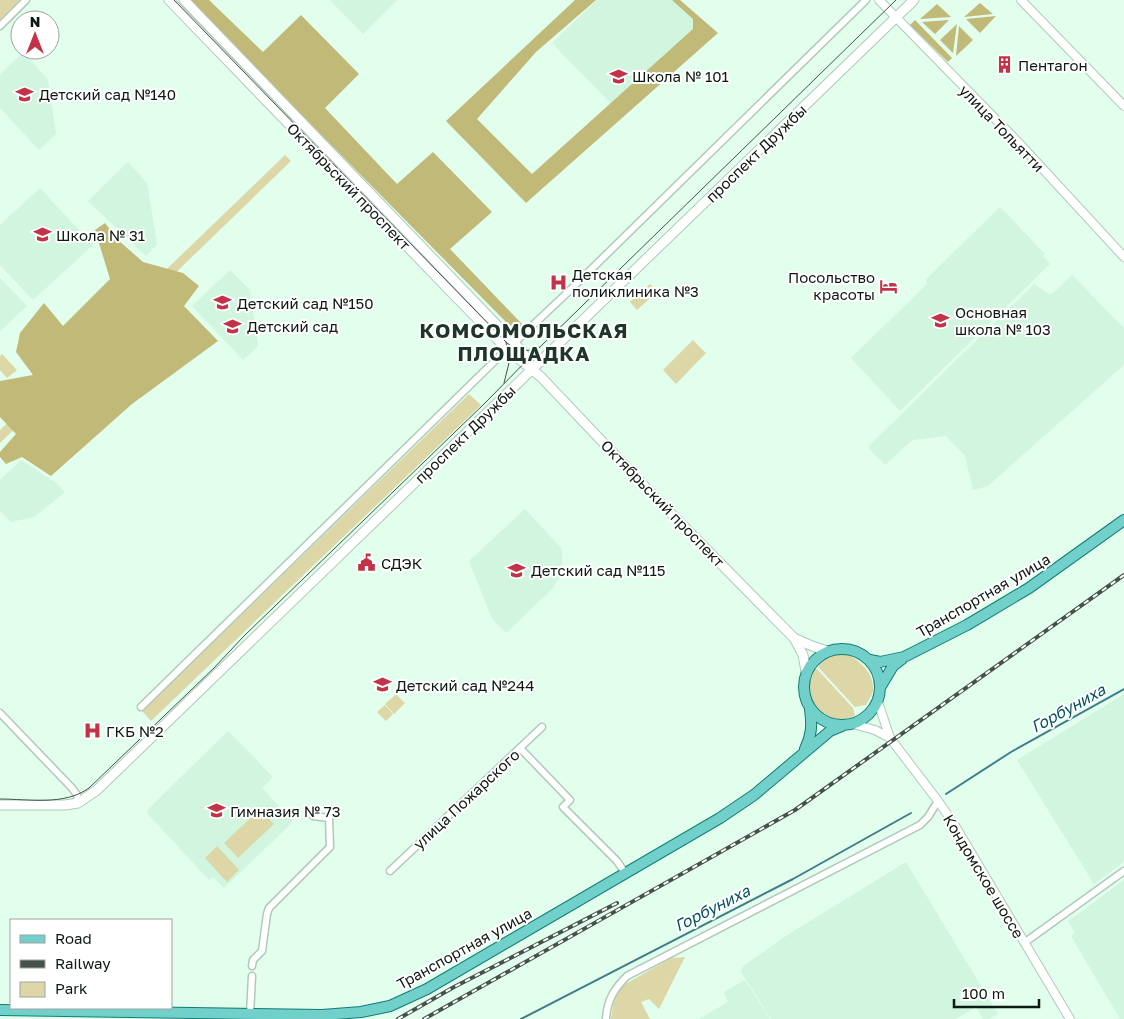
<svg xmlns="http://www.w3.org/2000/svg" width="1124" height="1019" font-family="'Golos Text',sans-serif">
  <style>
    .built { fill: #d1f5df }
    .green { fill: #ddd7a7 }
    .forest { fill: #c1b978 }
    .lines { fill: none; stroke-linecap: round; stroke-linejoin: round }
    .stream { stroke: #407d89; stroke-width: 2 }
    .minor-casing { stroke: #afcab9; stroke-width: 9 }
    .tertiary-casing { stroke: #afcab9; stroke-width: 10 }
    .secondary-casing { stroke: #afcab9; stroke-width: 11 }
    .primary-casing { stroke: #127c73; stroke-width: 12 }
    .minor { stroke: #fff; stroke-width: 6 }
    .tertiary { stroke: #fff; stroke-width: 8 }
    .secondary { stroke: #fff; stroke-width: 9 }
    .primary { stroke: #72d0ca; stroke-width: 10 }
    .tram { stroke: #445249; stroke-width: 1 }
    .rail-casing { stroke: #445249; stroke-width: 4 }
    .rail { stroke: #fff; stroke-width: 2; stroke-dasharray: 5.5; stroke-linecap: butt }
    .labels { text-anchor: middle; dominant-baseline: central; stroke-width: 4; stroke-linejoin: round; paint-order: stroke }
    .poi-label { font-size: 15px; fill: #0f1913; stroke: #fff; text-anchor: start }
    .street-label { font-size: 15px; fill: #0f1913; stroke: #fff }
    .water-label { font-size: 16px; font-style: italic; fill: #04515e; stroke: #fff }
    .district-label { font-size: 20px; font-weight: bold; letter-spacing: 1px; fill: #1f3529; stroke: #fff }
  </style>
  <rect width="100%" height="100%" fill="#e2feed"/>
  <!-- built -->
  <path class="built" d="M330,0h67l-34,34z
    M597,0h80l26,27 -86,83 -65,-67z
    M24,52l24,28 8,54 -17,16 -39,-42v-34z
    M128,162l19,21 10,61 -11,12 -58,-55z
    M40,188l53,57 -60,55 -33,-35v-40z
    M1000,207l45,47 -2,2 7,8 -150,147 -49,-53 76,-74 -1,-5z
    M230,270l20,20 8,56 -15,14 -51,-54z
    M1072,275l52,53v37l-136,121 -15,4 -8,-34 -19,-20 -34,4 -27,25 -17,-18 166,-163 15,10 4,-1z
    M0,278l27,28 -27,25z
    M21,460l34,22 10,10 -31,25 -23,5 -11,-11v-31z
    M525,509l37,40v13l-3,16 -6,10 -47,45 -14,-14 -23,-58z
    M1124,694v168l-30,22 -77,-124z
    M228,731l45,46 -11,11 30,32 -2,5 -66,63 -11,-11 -4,3 -62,-67 1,-4z
    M906,862l92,152 -9,5h-6l-7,-12 -20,12h-185l-30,-47 2,-6 46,-32z
    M1124,880v139h-4l-49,-83 4,-3 -7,-12z
    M745,980l25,39h-71l29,-17 -4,-10z"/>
  <!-- green -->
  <path class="green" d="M0,0h22l-22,21z
    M285,155l6,6 -291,282v-13z
    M650,284l7,8 -10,9 -7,-8z
    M639,294l8,7 -10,9 -7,-8z
    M693,340l13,13 -30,31 -13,-14z
    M2,354l15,16 -10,8 -7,-8v-14z
    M469,394l12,11 -330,316 -9,-10z
    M842,652c15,6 33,20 31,39 -1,4 -5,10 -7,14l-11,2 -36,-39v-9l6,-3z
    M811,669h6l36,39 2,8c-8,3 -15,5 -23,4 -25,-4 -29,-33 -21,-51z
    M396,694l9,9 -11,11 -9,-10z
    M385,705l8,9 -7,7 -9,-9z
    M260,809l14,15 -36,34 -14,-15z
    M217,846l22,24 -12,12 -22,-24z
    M685,957l-26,52 -10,-10 -8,3 9,17h-39l3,-21 8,-12 49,-28z"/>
  <!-- forest -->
  <path class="forest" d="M188,0h21l54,52 38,-37 58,59 -34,34 72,76 36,-32 59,60 -42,37 73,76 -5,5 -11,-7z
    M575,0h21l-60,52 -59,67 55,55 161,-145v-10l-21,-19h8l38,33 -192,170 -80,-82z
    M980,3l13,11 -29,3z
    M937,4l14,13 -31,2z
    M996,16l-16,17 -14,-14z
    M915,20l37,38 -4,4 -38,-37z
    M949,20l-14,14 -13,-12z
    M957,24l-4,29 -13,-13z
    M959,26l14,14 -17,16z
    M105,223l13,17 25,22 40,11 16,13 -15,20 34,35 -86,63 -81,72 -29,-19 -16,7 -6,-7v-5l16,-18 -16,-17v-36l33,-6 -17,-23 4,-19 24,-30 19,23 47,-47 -15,-49z"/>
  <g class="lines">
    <!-- stream -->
    <path class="stream" d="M946,794l65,-42 113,-63
      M521,1019l272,-140 118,-66"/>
    <defs>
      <path id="minor" d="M0,26l26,-26
        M514,343l53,-50 299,-293
        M141,707l366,-358
        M0,713l72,75 5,7 1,8
        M520,748l50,52 -7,7 54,54 8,12
        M390,871l152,-144
        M1024,943l100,-72
        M252,966l1,-6 9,-9 5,-37 2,-6 61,-61 -1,-29 -16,-2
        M250,1014l2,-38
        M606,1019c1,-19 8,-30 21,-43l293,-151 8,-8 10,-16"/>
      <path id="tertiary" d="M879,0l139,142 106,115
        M1021,0l103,106
        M878,702l12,36 48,63 16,23 116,195
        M853,724l22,6 15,8"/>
      <path id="secondary" d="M169,0l287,297 52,53 33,27 111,117 142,144 9,17 3,16
        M184,0l335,348 7,9 5,11
        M794,638l18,8 15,5
        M0,805h65l13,-2 19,-13 817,-790"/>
      <path id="primary" d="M804 687a38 38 0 1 1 76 0a38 38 0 1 1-76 0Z
        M870,660l10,2 24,-5 63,-32 62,-37 95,-68
        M881,686l12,-20 9,-7
        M805,749c7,-14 7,-25 5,-40
        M0,1010l322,5 39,-3 29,-6 37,-17 293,-171 34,-23 76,-64 12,-5"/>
    </defs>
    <!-- minor casing -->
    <use href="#minor" class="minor-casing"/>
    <!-- tertiary casing -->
    <use href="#tertiary" class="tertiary-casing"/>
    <!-- secondary casing -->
    <use href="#secondary" class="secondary-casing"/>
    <!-- primary casing -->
    <use href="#primary" class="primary-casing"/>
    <!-- minor -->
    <use href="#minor" class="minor"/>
    <!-- tertiary -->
    <use href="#tertiary" class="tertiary"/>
    <!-- secondary -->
    <use href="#secondary" class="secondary"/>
    <!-- primary -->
    <use href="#primary" class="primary"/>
    <!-- tram -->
    <path class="tram" d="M174,0l333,343c10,8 20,10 32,4
      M504,383l5,-20 -3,-21
      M0,799c29,0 64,7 89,-11l125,-120 30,-32 241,-233 56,-57 355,-346"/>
    <defs>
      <path id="rail" d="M398,1019l56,-32 163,-84
        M424,1019l371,-209 329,-235"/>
    </defs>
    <!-- rail casing -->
    <use href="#rail" class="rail-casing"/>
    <!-- rail -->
    <use href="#rail" class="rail"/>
  </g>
  <!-- icons -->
  <defs>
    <symbol id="building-bare" viewBox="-9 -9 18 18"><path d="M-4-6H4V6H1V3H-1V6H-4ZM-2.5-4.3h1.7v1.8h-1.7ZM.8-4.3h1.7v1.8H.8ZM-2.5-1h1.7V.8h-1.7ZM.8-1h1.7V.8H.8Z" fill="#c33247" stroke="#fff" stroke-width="2.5" paint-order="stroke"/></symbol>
    <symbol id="school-bare" viewBox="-9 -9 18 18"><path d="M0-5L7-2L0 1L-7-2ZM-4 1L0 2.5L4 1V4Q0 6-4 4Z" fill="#c33247" stroke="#fff" stroke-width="2.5" paint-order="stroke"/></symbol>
    <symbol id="hospital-bare" viewBox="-9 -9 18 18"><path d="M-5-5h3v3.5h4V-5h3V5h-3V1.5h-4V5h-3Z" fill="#c33247" stroke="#fff" stroke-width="2.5" paint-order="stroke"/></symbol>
    <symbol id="hotel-bare" viewBox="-9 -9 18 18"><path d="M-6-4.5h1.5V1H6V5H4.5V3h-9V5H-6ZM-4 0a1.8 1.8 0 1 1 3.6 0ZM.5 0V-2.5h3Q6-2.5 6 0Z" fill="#c33247" stroke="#fff" stroke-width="2.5" paint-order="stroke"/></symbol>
    <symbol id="civic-bare" viewBox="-9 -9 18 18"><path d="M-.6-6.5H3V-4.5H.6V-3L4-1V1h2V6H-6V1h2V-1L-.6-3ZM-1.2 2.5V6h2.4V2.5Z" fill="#c33247" stroke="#fff" stroke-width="2.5" paint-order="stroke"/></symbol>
  </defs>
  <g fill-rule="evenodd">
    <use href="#building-bare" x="992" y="52" width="25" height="25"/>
    <use href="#school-bare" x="606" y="64" width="25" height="25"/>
    <use href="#school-bare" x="12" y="82" width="25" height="25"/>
    <use href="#school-bare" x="30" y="222" width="25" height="25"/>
    <use href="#hospital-bare" x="546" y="270" width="25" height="25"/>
    <use href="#hotel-bare" x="876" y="274" width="25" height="25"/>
    <use href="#school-bare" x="210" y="290" width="25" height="25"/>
    <use href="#school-bare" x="928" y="308" width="25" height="25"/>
    <use href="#school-bare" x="220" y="314" width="25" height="25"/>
    <use href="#civic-bare" x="354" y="550" width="25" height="25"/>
    <use href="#school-bare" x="504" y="558" width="25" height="25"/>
    <use href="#school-bare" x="370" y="672" width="25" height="25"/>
    <use href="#hospital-bare" x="80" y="718" width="25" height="25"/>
    <use href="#school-bare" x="204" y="798" width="25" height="25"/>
  </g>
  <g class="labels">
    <!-- poi labels -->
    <g class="poi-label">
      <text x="1018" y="65">Пентагон</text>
      <text x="632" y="76">Школа № 101</text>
      <text x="39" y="94">Детский сад №140</text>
      <text x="56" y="235">Школа № 31</text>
      <text x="572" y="274">Детская<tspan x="572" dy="17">поликлиника №3</tspan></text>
      <text x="875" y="277" text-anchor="end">Посольство<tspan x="875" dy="17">красоты</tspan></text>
      <text x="237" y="303">Детский сад №150</text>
      <text x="955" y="312">Основная<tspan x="955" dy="17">школа № 103</tspan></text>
      <text x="247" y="326">Детский сад</text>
      <text x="381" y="563">СДЭК</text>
      <text x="531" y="570">Детский сад №115</text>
      <text x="396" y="685">Детский сад №244</text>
      <text x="106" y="731">ГКБ №2</text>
      <text x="230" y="811">Гимназия № 73</text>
    </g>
    <!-- street labels -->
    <g class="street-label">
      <text transform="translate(1002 128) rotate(46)">улица Тольятти</text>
      <text transform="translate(756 153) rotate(-44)">проспект Дружбы</text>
      <text transform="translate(349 186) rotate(46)">Октябрьский проспект</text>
      <text transform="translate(465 434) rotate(-44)">проспект Дружбы</text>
      <text transform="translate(663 503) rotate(46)">Октябрьский проспект</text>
      <text transform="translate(983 595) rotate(-30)">Транспортная улица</text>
      <text transform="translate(466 799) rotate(-43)">улица Пожарского</text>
      <text transform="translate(984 876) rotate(59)">Кондомское шоссе</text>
      <text transform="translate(464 948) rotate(-29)">Транспортная улица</text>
    </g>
    <!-- water labels -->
    <g class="water-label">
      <text transform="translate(1068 708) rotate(-29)">Горбуниха</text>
      <text transform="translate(712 908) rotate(-27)">Горбуниха</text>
    </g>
    <!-- district labels -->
    <g class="district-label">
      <text x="524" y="330">КОМСОМОЛЬСКАЯ<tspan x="524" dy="23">ПЛОЩАДКА</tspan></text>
    </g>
  </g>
  <!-- legend -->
  <rect x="10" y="919" width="162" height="90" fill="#ffffff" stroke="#9fa3a1"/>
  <rect x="20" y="935" width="25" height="8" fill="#72d0ca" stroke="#9fa3a1"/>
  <text x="55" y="944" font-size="15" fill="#0f1913">Road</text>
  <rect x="20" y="960" width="25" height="8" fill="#445249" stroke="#9fa3a1"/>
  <text x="55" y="969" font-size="15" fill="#0f1913">Railway</text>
  <rect x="20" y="982" width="25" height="15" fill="#ddd7a7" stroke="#9fa3a1"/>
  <text x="55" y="994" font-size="15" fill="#0f1913">Park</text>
  <!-- north arrow -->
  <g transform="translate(35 35)"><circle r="24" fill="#ffffff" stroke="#9fa3a1"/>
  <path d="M0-4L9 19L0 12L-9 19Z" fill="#c33247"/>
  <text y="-8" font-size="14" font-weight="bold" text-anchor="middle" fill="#0f1913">N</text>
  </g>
  <!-- scale -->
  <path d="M954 999v8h85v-8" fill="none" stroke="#0f1913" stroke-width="2.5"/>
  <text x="962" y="999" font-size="15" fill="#0f1913" stroke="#ffffff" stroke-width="4" paint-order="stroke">100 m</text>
</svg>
